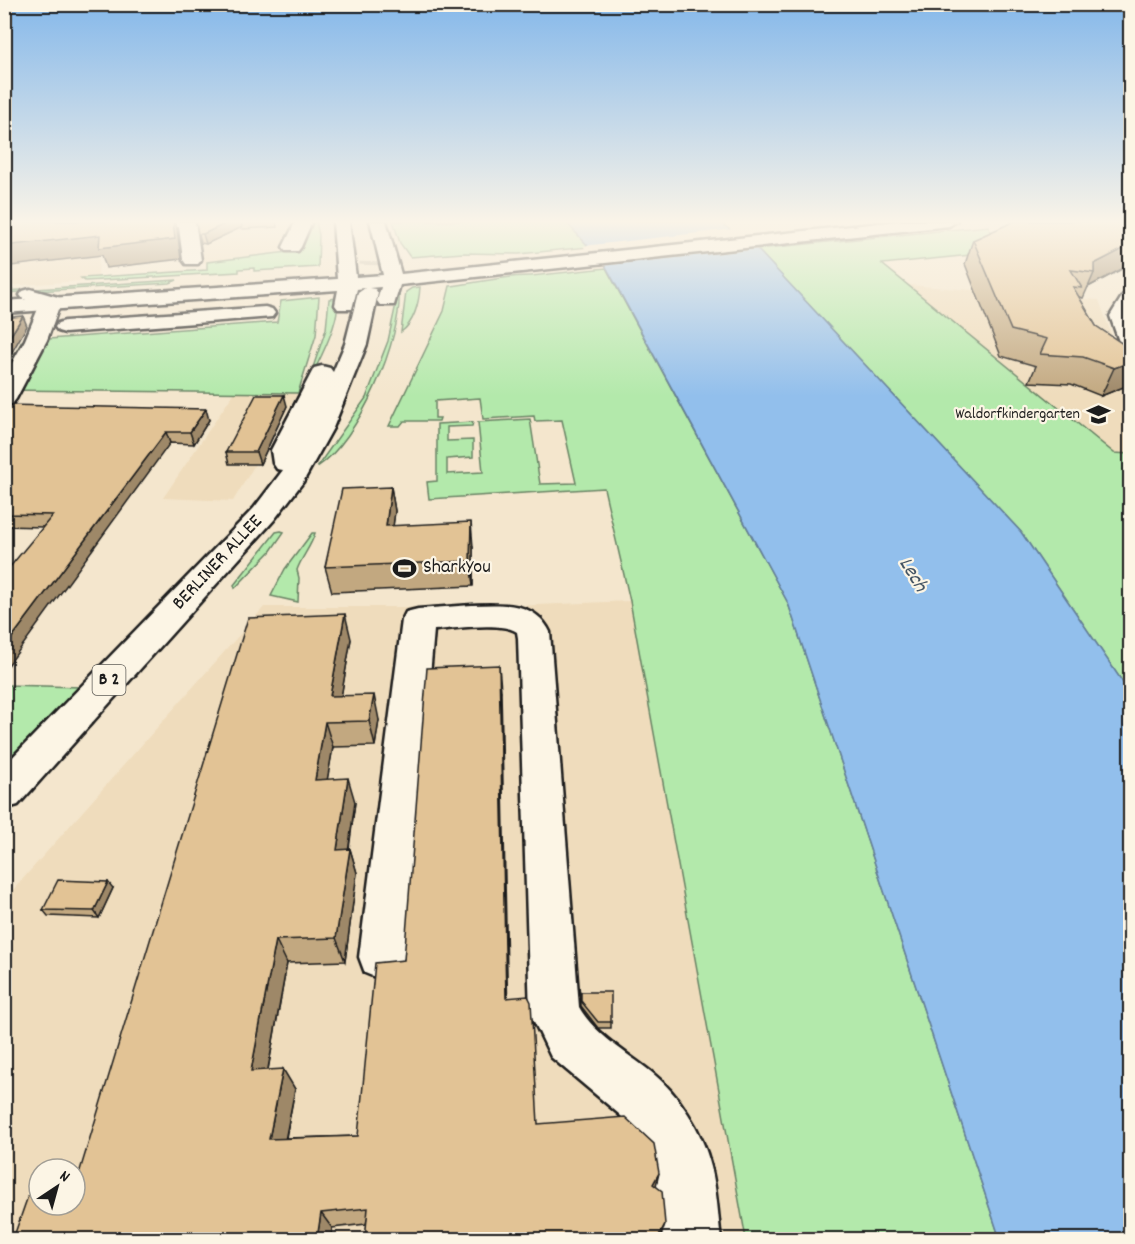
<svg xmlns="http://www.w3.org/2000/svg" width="1135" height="1244" font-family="Dekko,sans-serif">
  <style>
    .built { fill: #efdcbc; fill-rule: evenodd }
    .green { fill: #b3e9ab; stroke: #688264; stroke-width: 1.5 }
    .water { fill: #92bfec; stroke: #637e99; stroke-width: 1.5 }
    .pier { fill: #f4e6cd }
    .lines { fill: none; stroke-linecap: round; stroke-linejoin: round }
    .major-tunnel { stroke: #c9beaa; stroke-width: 19; stroke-dasharray: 19 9; stroke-linecap: butt }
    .minor-casing { stroke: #1c1c1c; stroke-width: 5 }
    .major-casing { stroke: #1c1c1c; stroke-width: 5 }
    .minor { fill: #fcf5e5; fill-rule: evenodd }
    .major { fill: #fcf5e5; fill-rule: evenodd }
    .wall { fill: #c2a880; stroke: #1c1c1c; stroke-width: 1.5 }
    .shaded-wall { fill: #9e8868; stroke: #1c1c1c; stroke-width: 1.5 }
    .building { fill: #e2c395; stroke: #1c1c1c; stroke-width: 1.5 }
    .labels { text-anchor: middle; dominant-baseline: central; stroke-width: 4.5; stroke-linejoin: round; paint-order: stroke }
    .far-poi-label { font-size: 16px; fill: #1c1c1c; stroke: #fcf5e5; text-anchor: end }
    .shield { fill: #fcf5e5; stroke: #5f5d58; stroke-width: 1.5 }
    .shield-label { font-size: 18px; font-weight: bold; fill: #1c1c1c }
    .street-label { font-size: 20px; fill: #1c1c1c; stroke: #fcf5e5 }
    .poi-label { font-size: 20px; fill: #1c1c1c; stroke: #fcf5e5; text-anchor: start }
    .water-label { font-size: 21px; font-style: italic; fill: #455565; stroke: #fcf5e5 }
  </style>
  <rect width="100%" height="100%" fill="#f4e6cd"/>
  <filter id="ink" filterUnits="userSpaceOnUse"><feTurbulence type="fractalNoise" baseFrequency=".0167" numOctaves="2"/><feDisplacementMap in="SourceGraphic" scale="12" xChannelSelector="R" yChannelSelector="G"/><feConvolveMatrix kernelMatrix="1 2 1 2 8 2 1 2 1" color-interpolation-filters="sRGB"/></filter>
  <g filter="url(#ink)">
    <!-- built -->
    <path class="built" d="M196,221h111l-11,30 -92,12z
      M100,232l-2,48 -93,6v-44z
      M908,285l191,15 17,47 14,27v80l-16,-1z
      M234,393h64l-65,108 -70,-3z
      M630,601l116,638 -741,1v-341l259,-292h227zM39,1169h36v36h-36z"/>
    <!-- green -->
    <path class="green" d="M307,221h9l3,14 -1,32 -64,4v-3l-15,1v3l-154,9 -4,-3 126,-8v-8l89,-11z
      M393,221h172l24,26 -70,7 -56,-1 -53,4 -10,-14z
      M989,226l1,8 -19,21 -89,9 232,189 16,1v239l-109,-161 -264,-283z
      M606,268l182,335 212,636h-254l-116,-638 -26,-113 -175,11 -2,-17 10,-1v-57l36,-2 -1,4 -25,1v14l26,-1v17l-26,2v15l36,-2 -5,-50 52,-3 10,65 36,-1 -14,-63 -27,1 -1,-5 -51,3 -3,-21 -45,3v17h5l-1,3h-35l-4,5h-11l55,-115 6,-25c26,-3 57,-11 81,-10z
      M177,280l-7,3 -165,10v-2z
      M420,287c-1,16 -6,36 -19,45l5,-40 6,-4z
      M399,290c4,48 -41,152 -82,177l49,-69 22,-57z
      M319,297l-3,38 -18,58 -293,-3v-19l17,-30 255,-19 4,-21z
      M337,298c5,21 -20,67 -30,87l19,-56 3,-30z
      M281,531l3,1 -14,20 -35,36 -1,-3 42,-53z
      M312,533h3c-4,14 -13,23 -18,37l2,8 -1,24 -27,-6 14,-27z
      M5,685l76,2 -76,75z"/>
    <!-- water -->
    <path class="water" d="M565,221h153l39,28 264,283 109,161v546h-130l-212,-636 -184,-340z"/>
    <!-- pier -->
    <path class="pier" d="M734,229l27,20 -159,17 -19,-20z"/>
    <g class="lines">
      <!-- major-tunnel -->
      <path class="major-tunnel" d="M368,293l1,-31"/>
      <defs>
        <path id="minor" d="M142,221h53l6,39 -3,4h-12l-3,-4 -4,-33 -35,2z
          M296,221h16l-11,26 -3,4h-12l-3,-4z
          M30,289l28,8 3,4 -14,39 -31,59 -4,5 -8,2v-29l21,-37 15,-36 -17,-5 -3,-4 3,-4z
          M1130,293v58l-8,-1 -12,-34 13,-21z
          M265,307l7,2 3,4 -3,4 -207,16 -7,-2 -3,-4 3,-4 7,-2z
          M472,605c30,-1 63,-4 78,27l29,375c15,27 47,45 71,64 29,23 52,59 61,96 6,23 7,49 10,73h-58l-8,-74 -17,-33 -19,-19 -68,-57 -21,-44 -12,-375 -1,-6c-16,-11 -64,-3 -83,-2l-29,327 -6,16 -17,7 -17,-7 -6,-16 43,-337 4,-8 12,-3z"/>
        <path id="major" d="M333,221h16l7,56 27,-2 -13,-54h16l15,53 498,-53h58l-8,5 -549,59 -6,20h-14l-3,-4 4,-14 -12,1 6,1 3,4 -11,51 -34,84 -30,54 -29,38 -256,285 -14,4v-43l250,-258 29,-38 -6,-1 -4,-6 -2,-13 43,-82 8,-2 8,2 3,4 12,-28 13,-51 7,-5 -8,1 -5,20h-14l-3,-4 3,-15 -334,23v-12l333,-22z"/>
      </defs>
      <!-- minor casing -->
      <use href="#minor" class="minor-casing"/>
      <!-- major casing -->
      <use href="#major" class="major-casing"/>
      <!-- minor -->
      <use href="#minor" class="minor"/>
      <!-- major -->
      <use href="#major" class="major"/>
    </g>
    <!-- wall -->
    <path class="wall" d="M196,221h80l1,6 -34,2 -1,-2 -36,17 -5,-1z
      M1131,221v43l-43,23 -5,11 -4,-1 17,29 27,18 8,1v39l-30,12 -30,-12 -42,-2 7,-16 -35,-10 -36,-92 8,-24z
      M4,405l205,15 -15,24 -24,-1 -127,84 -39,-1z
      M287,406l-27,58h-31l-3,-12z
      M391,487l4,24 -2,15 80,21v39l-141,6 -7,-25z
      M351,639l-10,57 38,24 -4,26 -42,1 -6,32 28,23 -6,47h1l7,24 -12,88 -58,2 -19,107 27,19 -9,49 72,-2 46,-176 97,-270 -135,534 -34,4 -1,11h-318l62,-34z
      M113,888l-14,30 -51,-2 -5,-6z
      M581,992l30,30v6h-13l-17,-22z"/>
    <!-- shaded-wall -->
    <path class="shaded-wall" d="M175,221l2,8 4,30 -75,9 -4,-13 -91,11 -2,-4h-5v-20l96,-7z
      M231,221h10l1,6 -36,17 -3,-10z
      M1131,245v19l-43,23 6,-14v-9z
      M23,316l4,10 -23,40v-20z
      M1131,362v22l-30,12 13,-28z
      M284,395l3,11 -27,58 -4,-12z
      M206,409l3,11 -15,24 -4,-12z
      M166,432l4,11 -166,228v-23z
      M391,487l4,24 -5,40 -4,-25z
      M471,522l2,25v39l-3,-25z
      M345,614l6,25 -14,82 -7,-25z
      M499,665l2,25 7,329 -2,-21z
      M374,695l5,25 -4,26 -6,-25z
      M325,722l8,25 -10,57 -8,-24z
      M348,778l7,24 -10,72 -8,-24z
      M350,849l7,24 -12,88 -9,-23z
      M108,882l5,6 -14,30 -5,-7z
      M276,940l11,23 -23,128 -13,-20z
      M283,1069l12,20 -13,67 -13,-17z
      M659,1173l-4,17 -2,-6z
      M321,1213l11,15 -1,11h-14z
      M665,1224l-5,15h-3z"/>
    <!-- building -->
    <path class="building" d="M4,221h169l2,18 -76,9 1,-13 -96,11z
      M196,221h35l-28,13h-5z
      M1015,221h116v24l-37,19v9l-23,-3 11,18 -9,-1 23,39 27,18 8,1v17l-17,6 -31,-11 -43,-3 7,-15 -36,-9 -38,-90z
      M23,316l-19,30v-28z
      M256,395h28l-28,57h-30z
      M4,405l202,4 -16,23h-24l-162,216v-74l49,-59 -49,-1z
      M391,487l-5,39 85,-4 -1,39 -145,6 17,-78z
      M345,614l-15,82 44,-1 -5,26 -44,1 -10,58 33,-2 -11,72 13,-1 -14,89 -60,2 -25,131 32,-2 -14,70 89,-3 17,-173 29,-3 23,-292 72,-3 7,333 22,-2 3,6 7,122 87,-7 29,27 5,29 -6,11 9,7 3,33 -8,15h-292l3,-31 -47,5 -4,26h-304l15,-43 11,-1v10h36v-18l173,-569z
      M58,880l50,2 -14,29 -51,-1z
      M581,992h30v30h-13l-17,-21z"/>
  </g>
  <!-- sky -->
  <linearGradient id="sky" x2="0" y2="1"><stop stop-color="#85b8ea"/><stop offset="0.56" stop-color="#faf4e8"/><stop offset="1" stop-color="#faf4e8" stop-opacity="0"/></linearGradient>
  <rect width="1135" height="396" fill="url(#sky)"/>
  <!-- icons -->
  <defs>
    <symbol id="school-bare" viewBox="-9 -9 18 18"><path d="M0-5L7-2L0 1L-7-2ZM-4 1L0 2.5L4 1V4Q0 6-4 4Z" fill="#1c1c1c" stroke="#fcf5e5" stroke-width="2.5" paint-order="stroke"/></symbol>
    <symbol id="stadium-bare" viewBox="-9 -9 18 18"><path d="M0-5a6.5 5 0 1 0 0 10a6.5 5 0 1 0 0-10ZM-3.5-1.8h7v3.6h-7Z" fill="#1c1c1c" stroke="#fcf5e5" stroke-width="2.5" paint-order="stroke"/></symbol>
  </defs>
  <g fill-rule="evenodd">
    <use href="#school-bare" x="1082" y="398" width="33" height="33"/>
    <use href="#stadium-bare" x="388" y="552" width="33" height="33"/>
  </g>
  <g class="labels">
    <!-- far-poi labels -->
    <g class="far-poi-label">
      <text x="1080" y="414">Waldorfkindergarten</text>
    </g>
    <!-- shield labels -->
    <rect class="shield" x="92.5" y="665" width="33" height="30" rx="4.5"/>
    <g class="shield-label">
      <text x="109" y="680">B 2</text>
    </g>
    <!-- street labels -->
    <g class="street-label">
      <text transform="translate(218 563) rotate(-47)">BERLINER ALLEE</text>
    </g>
    <!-- poi labels -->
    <g class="poi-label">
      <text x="423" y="568">SharkYou</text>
    </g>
    <!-- water labels -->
    <g class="water-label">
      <text transform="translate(912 575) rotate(59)">Lech</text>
    </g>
  </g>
  <!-- margin -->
  <rect width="1135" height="1244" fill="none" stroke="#fcf5e5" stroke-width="24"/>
  <rect x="12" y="12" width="1111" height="1220" fill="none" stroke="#1c1c1c" stroke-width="2" filter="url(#ink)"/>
  <!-- north arrow -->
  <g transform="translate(57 1187) rotate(36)"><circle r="28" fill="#fcf5e5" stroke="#a29e95" stroke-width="1.5"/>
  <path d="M0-4.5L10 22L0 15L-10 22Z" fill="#1c1c1c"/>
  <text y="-9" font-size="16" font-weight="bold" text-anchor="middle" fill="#1c1c1c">N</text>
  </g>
</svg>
